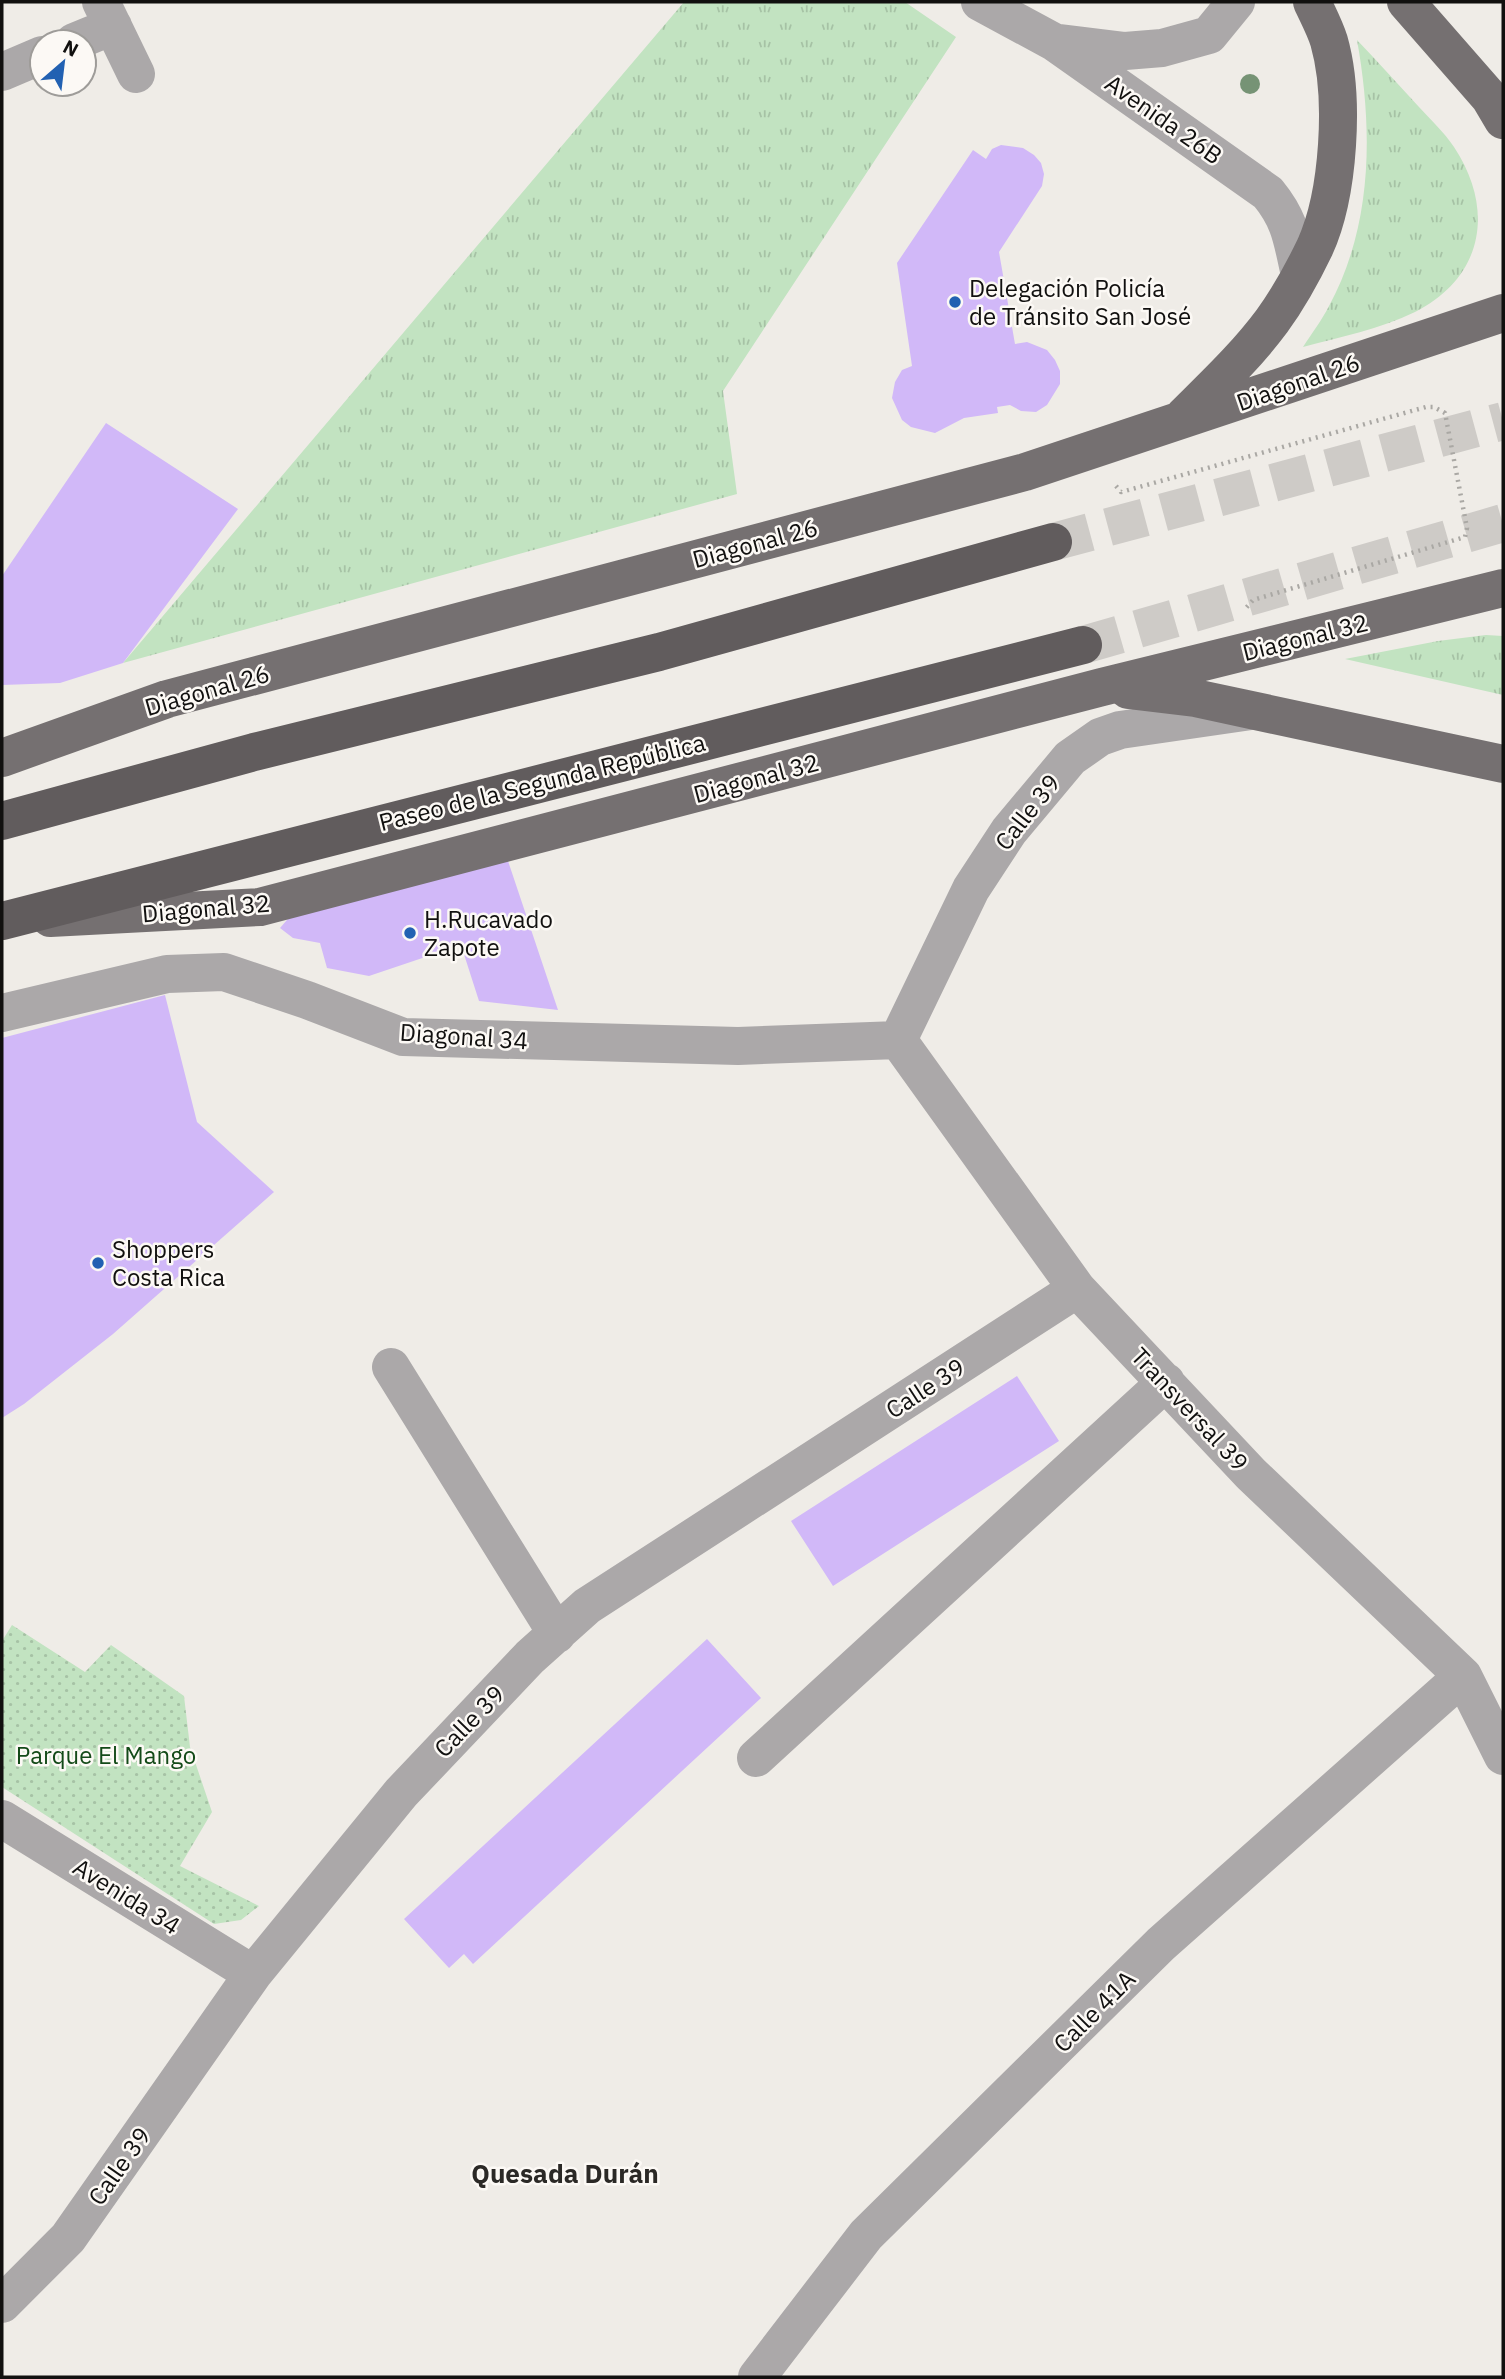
<svg xmlns="http://www.w3.org/2000/svg" width="1505" height="2379" font-family="'IBM Plex Sans',sans-serif">
  <style>
    .grass { fill: url(#grass-tufts) }
    .park { fill: url(#park-dots) }
    .building { fill: #d1b8f8 }
    .lines { fill: none; stroke-linecap: round; stroke-linejoin: round }
    .highway-tunnel { stroke: #cecbc7; stroke-width: 38; stroke-dasharray: 38 19; stroke-linecap: butt }
    .path { stroke: #aaa8a4; stroke-width: 4.5; stroke-dasharray: 2 5; stroke-linecap: butt }
    .minor { stroke: #aba8a9; stroke-width: 38 }
    .major { stroke: #757071; stroke-width: 38 }
    .highway { stroke: #615c5d; stroke-width: 38 }
    .tree { fill: #769375 }
    .poi-dot { fill: #2261b2; stroke: #fcf9f5; stroke-width: 2.5 }
    .labels { text-anchor: middle; dominant-baseline: central; stroke-width: 5; stroke-linejoin: round; paint-order: stroke }
    .street-label { font-size: 24px; fill: #11100f; stroke: #fcf9f5 }
    .poi-label { font-size: 24px; fill: #11100f; stroke: #fcf9f5; text-anchor: start }
    .park-label { font-size: 24px; fill: #134a18; stroke: #fcf9f5 }
    .neighbourhood-label { font-size: 26px; font-weight: bold; fill: #2b2926; stroke: #fcf9f5 }
  </style>
  <defs>
    <pattern id="grass-tufts" width="24" height="20" patternUnits="userSpaceOnUse" patternTransform="scale(1.75)"><rect width="24" height="20" fill="#c2e3c1"/><path d="M3 7l-1-3M5 7V3M7 7l1-3M15 17l-1-3M17 17v-4M19 17l1-3" fill="none" stroke="#a6c2a5"/></pattern>
    <pattern id="park-dots" width="8" height="8" patternUnits="userSpaceOnUse" patternTransform="scale(1.75)"><rect width="8" height="8" fill="#c2e3c1"/><path d="M2 2h.1M6 6h.1" fill="none" stroke="#a6c2a5" stroke-width="1.8" stroke-linecap="round"/></pattern>
  </defs>
  <rect width="100%" height="100%" fill="#efece7"/>
  <!-- grass -->
  <path class="grass" d="M684,2h221l51,35 -233,354 14,103 -614,169z
    M1357,40c21,22 41,44 62,67 11,12 25,25 35,40 41,62 30,130 -39,165 -35,17 -75,25 -112,35 9,-14 19,-27 26,-41 44,-81 44,-177 28,-266z
    M1486,635l17,1v59l-158,-36 93,-18z"/>
  <!-- park -->
  <path class="park" d="M12,1625l73,47 26,-27 73,51 6,51 22,65 -32,54 79,40 -18,14 -27,4 -212,-137v-146z"/>
  <!-- building -->
  <path class="building" d="M1001,145l22,3 11,7 7,8 3,11 -2,12 -43,66 16,92 12,-2 20,8 8,10 5,11v13l-13,21 -11,7 -15,-1 -11,-6 -13,2 1,6 -34,5 -29,15 -24,-6 -9,-7 -10,-22 3,-16 7,-12 10,-4 -15,-103 76,-113 13,9 6,-10z
    M106,423l132,86 -115,154 -63,20 -58,2v-109z
    M507,858l51,152 -79,-9 -18,-56 -92,31 -42,-8 -7,-25 -27,-5 -13,-10 13,-15z
    M165,995l32,127 77,70 -161,142 -89,70 -22,14v-380z
    M1017,1376l42,65 -226,145 -42,-65z
    M707,1639l54,59 -288,266 -9,-10 -15,14 -45,-49z"/>
  <g class="lines">
    <!-- highway-tunnel -->
    <path class="highway-tunnel" d="M1053,542l450,-121
      M1083,645l420,-122"/>
    <!-- path -->
    <path class="path" d="M1116,486l5,6 4,-1 301,-84h8l11,6 22,115 -2,9 -212,63 -8,9"/>
    <!-- minor -->
    <path class="minor" d="M101,2l35,72
      M980,2l74,40 214,151c23,28 24,47 32,82
      M74,42l39,-16
      M1060,43l65,8 37,-3 47,-13 27,-33
      M2,72l40,-17
      M2,1013l165,-39 57,-2 83,28 96,37 335,9 160,-6
      M898,1040l179,249 174,185 212,202 40,80
      M898,1040l73,-151 38,-58 61,-73 30,-21 20,-7 131,-19
      M391,1367l166,267
      M756,1758l410,-376
      M2,1819l251,155
      M2,2304l66,-66 185,-264 148,-181 129,-136 57,-51 490,-317
      M757,2377l109,-142 295,-291 302,-268"/>
    <!-- major -->
    <path class="major" d="M1406,2l84,96 13,22
      M1184,416c31,-31 62,-60 88,-95 16,-22 31,-49 43,-74 24,-53 30,-150 14,-206 -4,-13 -11,-26 -17,-39
      M1128,690l67,8 308,66
      M2,758l165,-59 858,-227 478,-159
      M50,918l210,-11 842,-220 401,-99"/>
    <!-- highway -->
    <path class="highway" d="M2,821l252,-69 405,-100 394,-110
      M2,921l1081,-276"/>
  </g>
  <!-- trees -->
  <circle class="tree" cx="1250" cy="84" r="10"/>
  <!-- markers -->
  <g class="poi-dot">
    <circle cx="955" cy="302" r="7"/>
    <circle cx="410" cy="933" r="7"/>
    <circle cx="98" cy="1263" r="7"/>
  </g>
  <g class="labels">
    <!-- street labels -->
    <g class="street-label">
      <text transform="translate(1164 119) rotate(35)">Avenida 26B</text>
      <text transform="translate(1298 382) rotate(-19)">Diagonal 26</text>
      <text transform="translate(755 543) rotate(-15)">Diagonal 26</text>
      <text transform="translate(1305 637) rotate(-14)">Diagonal 32</text>
      <text transform="translate(207 690) rotate(-16)">Diagonal 26</text>
      <text transform="translate(756 778) rotate(-15)">Diagonal 32</text>
      <text transform="translate(542 782) rotate(-14)">Paseo de la Segunda República</text>
      <text transform="translate(1027 812) rotate(-52)">Calle 39</text>
      <text transform="translate(206 908) rotate(-5)">Diagonal 32</text>
      <text transform="translate(464 1036) rotate(4)">Diagonal 34</text>
      <text transform="translate(925 1388) rotate(-33)">Calle 39</text>
      <text transform="translate(1190 1409) rotate(47)">Transversal 39</text>
      <text transform="translate(469 1721) rotate(-46)">Calle 39</text>
      <text transform="translate(127 1896) rotate(32)">Avenida 34</text>
      <text transform="translate(1094 2011) rotate(-45)">Calle 41A</text>
      <text transform="translate(119 2166) rotate(-55)">Calle 39</text>
    </g>
    <!-- poi labels -->
    <g class="poi-label">
      <text x="969" y="288">Delegación Policía<tspan x="969" dy="28">de Tránsito San José</tspan></text>
      <text x="424" y="919">H.Rucavado<tspan x="424" dy="28">Zapote</tspan></text>
      <text x="112" y="1249">Shoppers<tspan x="112" dy="28">Costa Rica</tspan></text>
    </g>
    <!-- park labels -->
    <g class="park-label">
      <text x="106" y="1755">Parque El Mango</text>
    </g>
    <!-- neighbourhood labels -->
    <g class="neighbourhood-label">
      <text x="565" y="2173">Quesada Durán</text>
    </g>
  </g>
  <!-- border -->
  <rect width="1505" height="2379" fill="none" stroke="#11100f" stroke-width="7"/>
  <!-- north arrow -->
  <g transform="translate(63 63) rotate(28)"><circle r="33" fill="#fcf9f5" stroke="#9e9c99" stroke-width="2"/>
  <path d="M0-5L12 26L0 18L-12 26Z" fill="#2261b2"/>
  <text y="-10" font-size="19" font-weight="bold" text-anchor="middle" fill="#11100f">N</text>
  </g>
</svg>
